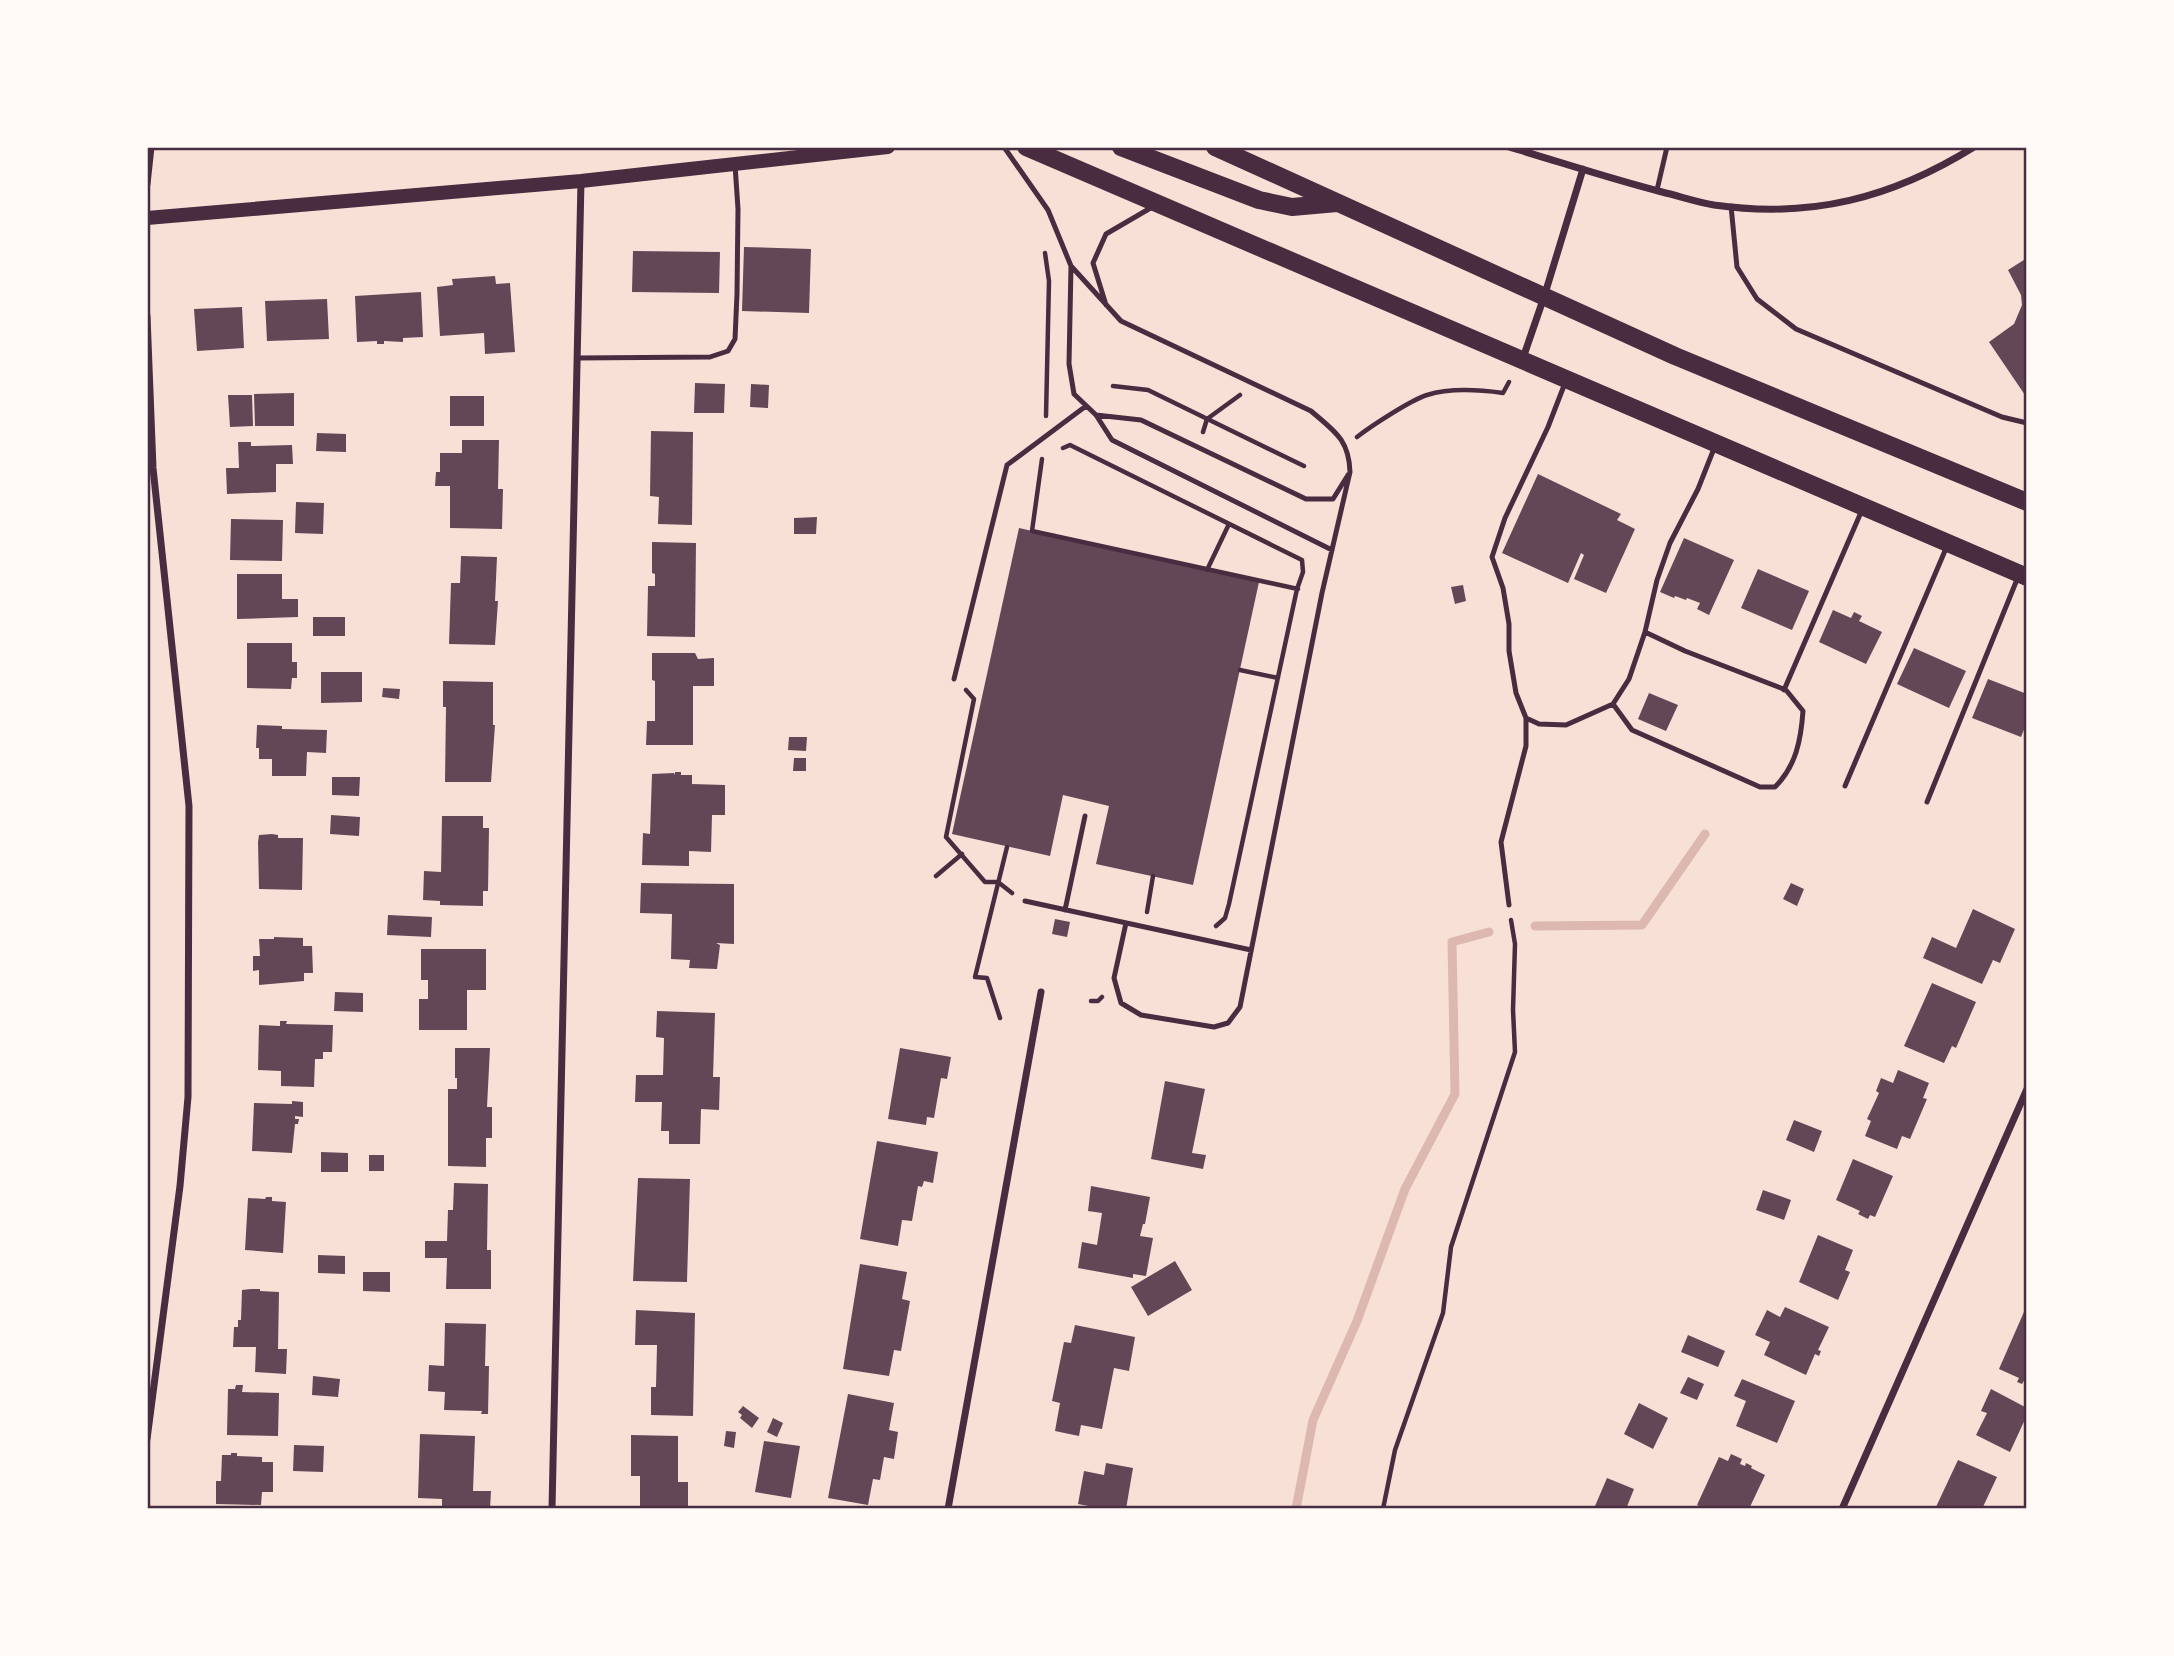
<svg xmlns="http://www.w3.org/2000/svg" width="2174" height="1656" font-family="'Golos Text',sans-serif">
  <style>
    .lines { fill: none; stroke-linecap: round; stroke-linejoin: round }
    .stream { stroke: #dcb8b0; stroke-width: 9 }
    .building { fill: #644757 }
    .path { stroke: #4a2c40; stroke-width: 4.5 }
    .service { stroke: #4a2c40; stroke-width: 5 }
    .minor { stroke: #4a2c40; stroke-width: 7 }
    .secondary { stroke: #4a2c40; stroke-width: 14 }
    .primary { stroke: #4a2c40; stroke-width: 18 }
    .neatline { fill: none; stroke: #4a2c40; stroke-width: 2.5 }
  </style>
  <rect width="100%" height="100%" fill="#f7e1d7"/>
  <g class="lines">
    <!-- stream -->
    <path class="stream" d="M1535,926l107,-1 63,-91
      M1296,1509l17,-89 44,-99 48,-132 50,-95 -3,-152 37,-10"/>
  </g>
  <!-- building -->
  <path class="building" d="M744,247l67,2 -2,64 -67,-2z
    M633,251l87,1 -1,41 -87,-1z
    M2027,258v140l-38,-56 25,-18 8,-19 -1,-10 -13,-25z
    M495,276l1,8 14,-1 5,69 -30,2 -1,-21 -44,3 -3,-49 16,-2 -1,-6z
    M421,292l2,45 -20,1v4l-19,-1v3h-7v-3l-20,1 -2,-46z
    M327,299l2,40 -62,2 -2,-40z
    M242,307l2,41 -47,3 -3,-42z
    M695,383l30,1 -1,29h-30z
    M751,384l18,1 -1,23 -18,-1z
    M294,393v33h-39l-1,-32z
    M228,395h24l1,31 -23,1z
    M450,396h34v30h-34z
    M651,431l42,1 -1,93 -34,-1 1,-27 -9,-1z
    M317,433l29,1v18l-30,-1z
    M462,440h37l-1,49h5l-1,40 -52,-1v-42h-15l1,-14h4v-19h22z
    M238,442h13v4l41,-1 1,19h-17v28l-49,2 -1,-26h13z
    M1538,474l83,40 -4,6 18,9 -29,64 -32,-14 10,-24 -3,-2 -13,30 -66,-30z
    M296,502l28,1 -1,31 -28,-1z
    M817,517l-1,17h-22v-16z
    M231,519l52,1 -1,41 -52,-1z
    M1019,528l240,54 -66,303 -97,-21 13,-58 -46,-11 -13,61 -98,-22z
    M1684,538l50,22 -25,55 -12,-6 3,-6 -13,-5 -1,2 -11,-4 -1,2 -14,-6z
    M652,542l44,1 -1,94 -48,-1 1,-50h7v-12l-3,-1z
    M461,556l36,1 -2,44h3l-3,44 -46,-1 2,-61h9z
    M1758,569l51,22 -17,39 -51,-22z
    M237,574h45v25h16v18l-61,2z
    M1463,585l3,16 -11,3 -4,-17z
    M1833,610l18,8 3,-6 8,4 -3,5 23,11 -16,32 -47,-22z
    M313,617h32v19h-32z
    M247,643h45v19h5v16h-5l-1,11 -44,-1z
    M1914,648l52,23 -17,37 -52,-24z
    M652,653h43l3,6 16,-1v28h-21v59h-47l1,-24h8v-40l-3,-1z
    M321,672h41v30l-41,1z
    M1988,679l39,15v28l-6,15 -49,-19z
    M443,681l50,1v43h2l-4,57h-46l1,-75h-3z
    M383,688l17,1 -1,10 -17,-2z
    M1649,693l29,12 -12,26 -28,-12z
    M257,725l25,1v3l45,1 -1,23 -19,-1 -1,24h-34v-17h-13v-11h-3z
    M789,737h18l-1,14 -18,-1z
    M794,758h12v13h-13z
    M675,772h6v3h11v9l33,1v30h-13l-1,37 -22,-1v15l-47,-1 1,-32 7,1 2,-60 22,-1 1,2z
    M332,777h28l-1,19 -27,-1z
    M331,815l29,2 -1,19 -29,-2z
    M442,816h41v12h6l-1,63h-5v15l-43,-1v-4l-17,-1 1,-29 17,1z
    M272,834l6,1v3h25l-1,52 -43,-1 -1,-47 1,-7z
    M641,883l93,1v60l-18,-1 4,2 -3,24 -28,-1 1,-8 -19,-1 1,-45 -32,-1z
    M1791,883l13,6 -7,17 -14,-7z
    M1973,909l42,20 -15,34 -7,-3 -11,24 -59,-26 9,-21 24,11z
    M388,915l44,2 -1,20 -44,-2z
    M1055,919l15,3 -3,15 -15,-3z
    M274,937l29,1v8h9l1,27h-9v8l-45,4v-15l-6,1v-15h7l-1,-17h15z
    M421,949h65v41h-19v40h-48v-31h9v-19h-7z
    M1932,983l44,19 -20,46 -4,-2 -8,17 -40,-17z
    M335,992l28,1v19l-29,-1z
    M657,1011l58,2 -2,64h7l-1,33 -18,-1 -1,35h-31v-13h-8l1,-29h-27l1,-27h27l1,-37 -8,-1z
    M280,1021h7l-1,3 47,1 -1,27h-9v7h-8l-1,28 -33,-1v-15l-23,-1 1,-45 21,1z
    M455,1048h35l-3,59h5v31h-6v29l-38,-1v-77h9v-11h-2z
    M900,1048l51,9 -4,22 -6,-1 -7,40 -7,-1 -1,8 -38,-6z
    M1898,1070l31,13 -6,15 4,1 -17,40 -8,-3 -5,13 -32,-13 6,-15 -4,-2 12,-26 -3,-2 5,-13 12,5z
    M1165,1081l40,8 -13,64 14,2 -3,14 -52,-10z
    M292,1101l11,1v15l-8,-1v3h4l-1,5h-3l-3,29 -40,-2 2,-48 38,1z
    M1794,1120l28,11 -8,21 -28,-12z
    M877,1141l61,11 -5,31 -9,-2 -2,6 -4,-1 -6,35 -10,-1 -4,26 -38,-7z
    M321,1152l27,1v19h-27z
    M369,1155h15v16h-15z
    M1853,1159l40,17 -18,41 -5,-2 -2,4 -10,-5 2,-3 -24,-11z
    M638,1178l52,1 -3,103 -54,-1z
    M454,1183l34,1 -1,66h4v39h-45l1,-31h-22v-17h22l1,-31h5z
    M1091,1186l59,11 -5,27h-2l-3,12 13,2 -7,38 -13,-2v4l-55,-10 4,-26 15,3 5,-32 -14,-2z
    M1763,1190l28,10 -7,20 -28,-10z
    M266,1197h6v4l14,1 -3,51 -38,-3 3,-52 17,1z
    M1818,1235l35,15 -8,20 5,2 -12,28 -39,-18z
    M318,1255l27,1v18l-27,-1z
    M1175,1261l17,29 -44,26 -17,-29z
    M860,1264l47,8 -5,27 8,2 -9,50 -7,-1 -5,26 -46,-7z
    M363,1272h27v20l-27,-1z
    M251,1289h9v2l19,1 -1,57h9l-1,25 -31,-2 1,-25h-23l1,-20h4v-7h3l1,-30z
    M2027,1305v75l-2,-1 -3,5 -5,-2 2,-4 -20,-9z
    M1785,1307l44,20 -11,23 3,1 -2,5 -4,-2 -9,21 -42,-20 6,-13 -15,-7 12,-25 13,7z
    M636,1310l59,3 -2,103 -42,-1v-28h5l1,-42h-22z
    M445,1323l41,1 -1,42h4l-1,48h-7l1,-3 -38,-1 1,-18 -17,-1 1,-26 15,1z
    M1075,1325l60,12 -6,34 -15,-3 -12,61 -21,-4 -2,11 -24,-5 5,-28 -8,-2 12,-59 7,1z
    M1688,1335l37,16 -7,16 -37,-15z
    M313,1376l27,3 -2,18 -26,-2z
    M1688,1377l16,7 -7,16 -17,-7z
    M1742,1379l53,22 -18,42 -41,-17 10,-25 -12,-5z
    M236,1385h7l-1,7 37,1 -1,43 -51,-1 1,-46h7z
    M1991,1389l36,19v7l-17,37 -34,-17 11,-22 -6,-2z
    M848,1394l46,9 -5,27 9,2 -4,27 -10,-2 -4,23 -7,-1 -5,26 -40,-7z
    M1639,1403l29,15 -15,31 -29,-15z
    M743,1406l16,12 -7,10 -12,-10 2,-3 -4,-3z
    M773,1418l10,5 -6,14 -10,-5z
    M726,1431l10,1 -2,16 -10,-2z
    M420,1434l55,2 -2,55h18l-1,18h-48v-10l-24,-1z
    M631,1435l47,1v46h10v27h-48v-33h-9z
    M764,1441l36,5 -9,52 -36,-6z
    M294,1445l30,1 -1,26 -30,-1z
    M231,1453h6v3l25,1v5h11v30h-11l-1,13 -45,-1v-23h5l1,-26h9z
    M1731,1454l11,5 -2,5 5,2 1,-3 6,3 -1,2 14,7 -16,34h-43l-9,-4 22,-48 9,4z
    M1958,1460l39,17 -15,32h-47z
    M1106,1463l27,5 -7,41h-22l-26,-5 6,-33 20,4z
    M1607,1478l27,11 -8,20h-24l-7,-3z"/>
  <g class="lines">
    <!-- path -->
    <path class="path" d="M1045,253l4,28 -3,135
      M1113,386l35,4 156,76
      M1203,432l4,-13 33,-24
      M1357,437c14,-11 54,-37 70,-42 22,-7 54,-5 76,-2l6,-11
      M1063,448l7,-3 232,115 1,12 -6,17 -68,315 -4,14 -9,8
      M1042,459l-10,72 266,58
      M1207,570l22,-46
      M1240,670l38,8
      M966,690l8,9 -28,138 39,45h13l14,11
      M936,876l26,-22
      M1147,912l6,-36
      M1091,1001h7l4,-4
      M1000,1018l-13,-40 -12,-1 32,-130
      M1383,1509l12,-59 48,-137 8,-66 64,-195 -2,-42 2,-66 -4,-24"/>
    <!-- service -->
    <path class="service" d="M1004,147l44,63 23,56 50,55 190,90c23,20 38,28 39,61l-28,121 -82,414 -12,16 -14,4 -73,-12 -20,-12 -7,-25 12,-55
      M1657,190l10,-43
      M1731,206l6,61 20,32 39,30 206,88 25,6
      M1071,266l-2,98 5,30 22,21 16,25 220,110
      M1106,305l-13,-42 13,-29 48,-28
      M577,358l133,-1 18,-6 7,-12 2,-45 1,-85 -3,-44
      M1096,415l45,5 165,79h27l15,-24
      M1645,632l12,-52 13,-37 28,-54 17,-43
      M954,679l53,-214 79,-59
      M1784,690l78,-180
      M1526,718l13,6 27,1 47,-21 16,-25 16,-47 40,19 101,39 17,21c-2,29 -7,55 -28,76h-15l-128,-57 -19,-26
      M1845,786l102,-240
      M1927,802l91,-225
      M1025,901l226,49
      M1509,905l-8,-63 25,-96v-28l-10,-25 -7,-42v-27l-6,-36 -11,-31 13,-39 43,-91 17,-44
      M1065,910l20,-94"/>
    <!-- minor -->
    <path class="minor" d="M1509,147c51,15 102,32 153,45 17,4 35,10 52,13 97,14 178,-7 260,-58
      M147,184l4,-37
      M147,316l6,152 36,338 -1,291 -8,89 -33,253
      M1523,358l21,-61 39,-128
      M552,1509l29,-1328
      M948,1509l93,-517
      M1842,1509l185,-420"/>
    <!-- secondary -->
    <path class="secondary" d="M147,218l434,-37 307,-34"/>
    <!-- primary -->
    <path class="primary" d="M1026,147l1001,430
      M1121,147l138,53 33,7 45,-4
      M1215,147l460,209 352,146"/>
  </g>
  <!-- border -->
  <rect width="2174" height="1656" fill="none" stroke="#fffaf5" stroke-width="298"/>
  <rect x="149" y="149" width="1876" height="1358" class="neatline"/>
</svg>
